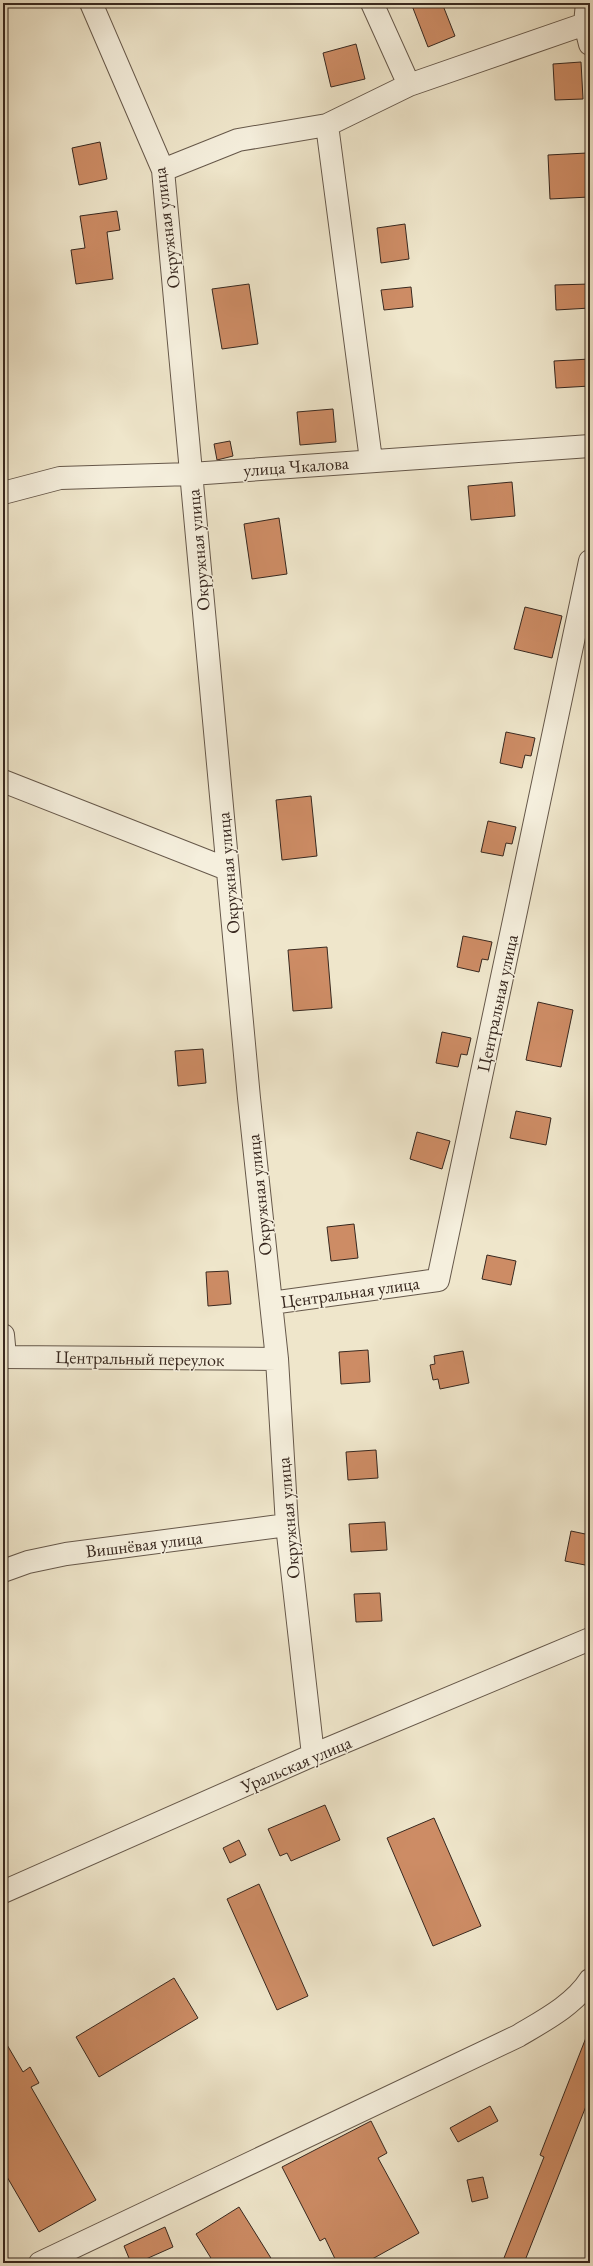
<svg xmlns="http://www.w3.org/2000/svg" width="593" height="2266" font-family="'EB Garamond',serif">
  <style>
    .building { fill: #cd8c65; stroke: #38281f }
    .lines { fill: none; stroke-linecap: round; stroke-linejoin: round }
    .minor-casing { stroke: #66584a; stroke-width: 24 }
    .minor { stroke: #f5efdd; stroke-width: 22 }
    .labels { text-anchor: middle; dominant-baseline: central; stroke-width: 3; stroke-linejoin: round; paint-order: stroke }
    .street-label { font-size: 18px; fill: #38281f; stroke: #f5efdd }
  </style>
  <rect width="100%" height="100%" fill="#efe6cb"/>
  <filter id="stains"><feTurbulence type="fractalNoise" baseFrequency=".005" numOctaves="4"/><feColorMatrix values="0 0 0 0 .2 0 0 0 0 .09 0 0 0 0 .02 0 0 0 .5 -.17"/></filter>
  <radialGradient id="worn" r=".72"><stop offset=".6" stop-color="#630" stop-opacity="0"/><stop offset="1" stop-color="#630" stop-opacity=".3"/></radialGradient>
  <!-- building -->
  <path class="building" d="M411,3h31l13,33 -27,11z
    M356,44l9,35 -34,8 -8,-34z
    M581,62l2,37 -28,1 -2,-36z
    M100,142l7,37 -28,6 -7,-37z
    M587,153l2,44 -39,2 -2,-44z
    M117,211l3,19 -13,2 6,47 -37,5 -5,-34 14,-2 -5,-32z
    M405,224l4,35 -28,4 -4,-35z
    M249,284l9,60 -36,5 -10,-60z
    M590,284v24l-34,2 -1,-25z
    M411,287l2,20 -29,3 -3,-20z
    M590,359v27l-34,2 -2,-27z
    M333,409l3,33 -36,3 -3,-33z
    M230,441l3,15 -16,4 -3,-16z
    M512,482l3,34 -44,4 -3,-34z
    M279,518l8,56 -35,5 -8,-55z
    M525,607l37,9 -10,42 -38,-9z
    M506,732l29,6 -4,18 -6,-1 -3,13 -22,-5z
    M311,796l6,60 -35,4 -6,-60z
    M488,821l28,6 -4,17 -6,-1 -3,13 -22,-4z
    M463,936l29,6 -4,18 -6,-1 -3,13 -22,-5z
    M327,947l5,61 -39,3 -5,-61z
    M538,1002l35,8 -12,57 -35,-7z
    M442,1032l29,6 -4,17 -6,-1 -3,13 -22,-4z
    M203,1049l3,34 -28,3 -3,-35z
    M516,1111l35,7 -5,27 -36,-7z
    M417,1132l33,9 -8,28 -32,-10z
    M354,1224l4,34 -27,3 -4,-34z
    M487,1255l29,6 -5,24 -29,-6z
    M228,1271l3,33 -23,2 -2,-34z
    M368,1350l2,32 -29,2 -2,-32z
    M463,1351l6,32 -29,6 -2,-10 -5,1 -3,-15 5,-1 -1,-8z
    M376,1450l2,28 -30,2 -2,-28z
    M385,1522l2,28 -36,2 -2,-28z
    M571,1531l19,4v31l-25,-5z
    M380,1593l2,28 -26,1 -2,-28z
    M325,1805l15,35 -49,21 -4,-8 -7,3 -12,-27z
    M434,1818l47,108 -48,20 -46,-108z
    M239,1840l7,15 -16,8 -7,-15z
    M259,1884l49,112 -31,14 -50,-111z
    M174,1978l24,40 -99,59 -23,-40z
    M589,2030l1,66 -66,167h-22l42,-106 -4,-2z
    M3,2038l20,34 7,-5 9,16 -8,4 65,113 -57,32 -36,-62z
    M490,2106l8,15 -40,21 -8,-14z
    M371,2121l16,32 -9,5 41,75 -54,30h-28l-12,-25 -5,3 -38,-74z
    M483,2177l5,21 -16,4 -5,-22z
    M239,2207l35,56h-60l-18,-29z
    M165,2227l8,20 -36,16h-6l-7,-17z"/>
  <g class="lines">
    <defs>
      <path id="minor" d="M91,3l72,167 86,928 28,261 10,166 26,230
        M372,3l37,82
        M587,3l-2,21 5,20
        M327,125l44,335
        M163,170l75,-30 89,-15 82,-40 176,-61
        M3,493l57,-15 131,-4 399,-28
        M3,781l224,88
        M271,1303l167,-23 152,-719
        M3,1335l2,21
        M3,1357l274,2
        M3,1571l25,-9 38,-8 221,-29
        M3,1892l310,-137 277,-116
        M40,2263l478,-227c25,-15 56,-31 72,-56"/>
    </defs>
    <!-- minor casing -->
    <use href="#minor" class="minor-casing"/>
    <!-- minor -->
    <use href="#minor" class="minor"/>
  </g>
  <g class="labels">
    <!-- street labels -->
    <g class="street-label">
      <text transform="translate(166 228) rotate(-97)">Окружная улица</text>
      <text transform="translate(296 466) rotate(-4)">улица Чкалова</text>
      <text transform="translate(198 550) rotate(-95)">Окружная улица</text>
      <text transform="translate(228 873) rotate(-95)">Окружная улица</text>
      <text transform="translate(497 1003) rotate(-78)">Центральная улица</text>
      <text transform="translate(259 1195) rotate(-96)">Окружная улица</text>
      <text transform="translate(350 1292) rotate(-8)">Центральная улица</text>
      <text transform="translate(140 1358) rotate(1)">Центральный переулок</text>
      <text transform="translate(288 1518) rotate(-95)">Окружная улица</text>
      <text transform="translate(144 1544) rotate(-7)">Вишнёвая улица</text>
      <text transform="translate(296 1764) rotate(-23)">Уральская улица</text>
    </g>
  </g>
  <!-- margin -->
  <rect width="593" height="2266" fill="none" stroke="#efe6cb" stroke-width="16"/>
  <rect x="4" y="4" width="585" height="2258" fill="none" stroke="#38281f" stroke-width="2"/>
  <rect x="8" y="8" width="577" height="2250" fill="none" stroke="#38281f"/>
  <rect width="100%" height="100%" filter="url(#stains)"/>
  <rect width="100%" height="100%" fill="url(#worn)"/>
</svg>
